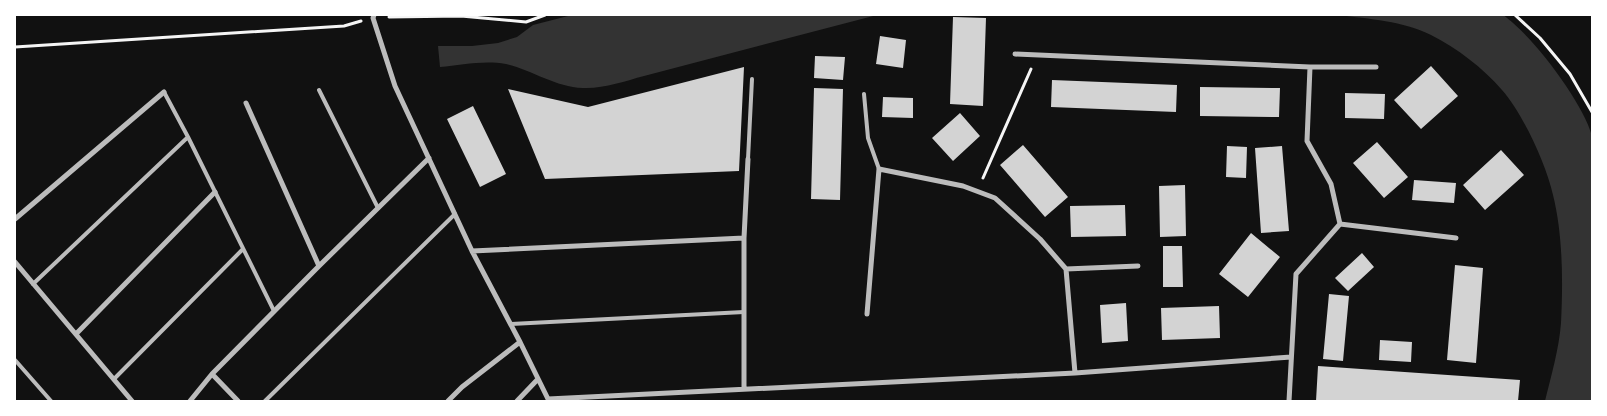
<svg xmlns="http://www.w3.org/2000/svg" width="1607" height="416" font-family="Inter,sans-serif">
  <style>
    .water { fill: #333 }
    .building { fill: #d3d3d3 }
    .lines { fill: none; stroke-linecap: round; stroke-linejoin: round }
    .path { stroke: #f5f5f5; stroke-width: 3 }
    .service { stroke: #bcbcbc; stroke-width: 4 }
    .minor { stroke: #bcbcbc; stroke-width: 5 }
  </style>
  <rect width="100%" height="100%" fill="#111"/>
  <!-- water -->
  <path class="water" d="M572,15h305l-233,61c-19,5 -41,13 -61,12 -28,-1 -51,-18 -77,-24 -22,-4 -45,1 -66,3l-2,-21h34l26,-3 19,-6 16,-12z
    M1339,15h164c29,20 80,87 89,121v265h-47c6,-25 14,-52 16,-78 2,-41 2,-88 -8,-128 -7,-31 -30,-81 -51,-105 -19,-22 -45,-42 -71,-55 -28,-14 -62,-16 -92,-20z"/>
  <!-- building -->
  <path class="building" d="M953,17l33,1 -3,88 -33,-2z
    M880,36l26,4 -3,28 -27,-4z
    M815,56l30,1 -2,23 -29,-2z
    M1431,66l27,30 -37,33 -27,-29z
    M744,67l-5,104 -194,8 -37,-90 80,18z
    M1052,80l125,5 -1,27 -125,-5z
    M1200,87l80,1 -1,29 -79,-1z
    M814,88l29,1 -3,111 -29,-1z
    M1345,93l40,1 -1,25 -39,-1z
    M883,97l30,1v20l-31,-1z
    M473,106l33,68 -26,13 -33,-68z
    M960,113l20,23 -27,25 -21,-23z
    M1377,142l31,35 -24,21 -31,-35z
    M1023,145l45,52 -23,20 -45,-52z
    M1227,146l20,1 -1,31 -20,-1z
    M1282,146l7,85 -28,2 -6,-85z
    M1501,150l23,25 -39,35 -22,-25z
    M1414,180l42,3 -2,20 -42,-3z
    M1185,185l1,51 -26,1 -1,-51z
    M1125,205l1,31 -55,1 -1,-31z
    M1251,233l29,24 -32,40 -29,-23z
    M1163,246h19l1,41h-20z
    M1362,253l12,14 -26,24 -13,-13z
    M1455,265l28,3 -7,95 -29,-3z
    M1329,294l20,2 -6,65 -20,-2z
    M1126,303l2,38 -26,2 -2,-38z
    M1219,306l1,32 -58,2 -1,-32z
    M1380,340l32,2 -1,20 -32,-2z
    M1318,366l202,14 -2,21h-202z"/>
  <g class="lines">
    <!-- path -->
    <path class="path" d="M1515,15l25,23 30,36 22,38
      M389,17l72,-1 65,6 19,-7
      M15,47l329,-21 17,-5
      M983,178l48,-109"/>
    <!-- service -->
    <path class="service" d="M319,90l59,118
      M164,92l24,45 86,174
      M864,94l4,44 11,31
      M748,159l4,-80
      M33,284l155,-147
      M511,324l233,-12
      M15,360l36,41
      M114,379l129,-130
      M265,401l190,-187"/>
    <!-- minor -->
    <path class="minor" d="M374,15l-1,3 22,68 77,165 48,91 29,59
      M1015,54l295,13h66
      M246,103l73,163
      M15,219l149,-127
      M1340,224l116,14
      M472,251l272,-13
      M15,262l117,139
      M1066,269l9,104
      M867,314l12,-145 84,17 32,12 45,41 26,30 72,-3
      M76,334l139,-142
      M212,374l26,27
      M744,388v-150l4,-79
      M548,399l527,-26 216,-16
      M190,401l22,-27 107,-108 110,-108
      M448,401l14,-14 58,-45
      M517,401l21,-22
      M1289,401l7,-127 44,-50 -9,-40 -24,-43 3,-74"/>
  </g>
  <!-- border -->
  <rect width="1607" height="416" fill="none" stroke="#ffffff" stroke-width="32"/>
</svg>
